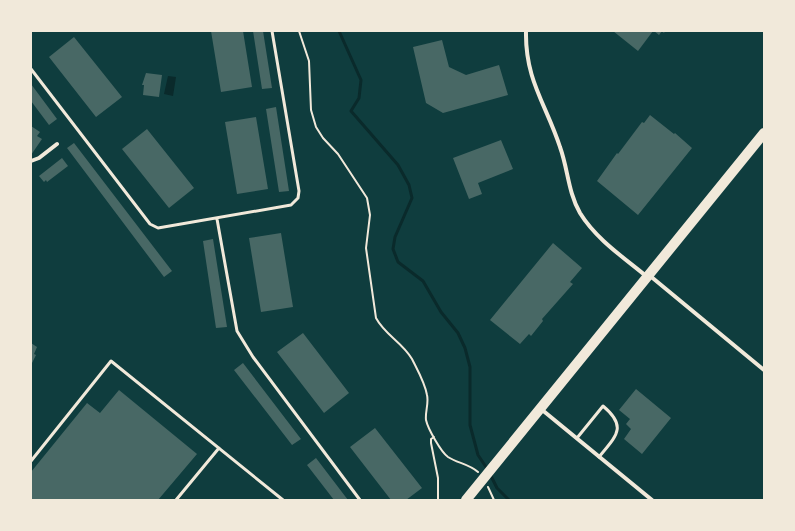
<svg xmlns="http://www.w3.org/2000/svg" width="795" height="531" font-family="Ubuntu,sans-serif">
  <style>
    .water { fill: #0a2a2b }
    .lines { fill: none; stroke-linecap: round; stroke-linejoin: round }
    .stream { stroke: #0a2a2b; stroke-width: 3 }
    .building { fill: #486865 }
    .path { stroke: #f1e9da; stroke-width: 2 }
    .service { stroke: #f1e9da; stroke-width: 3 }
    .minor { stroke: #f1e9da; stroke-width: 4 }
    .primary { stroke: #f1e9da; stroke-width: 10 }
  </style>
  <rect width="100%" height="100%" fill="#0f3d3e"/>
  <!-- water -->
  <path class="water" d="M168,76l8,1 -3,19 -9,-2z"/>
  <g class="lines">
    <!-- stream -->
    <path class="stream" d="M339,31l22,49 -2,18 -8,13 47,54 11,20 3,13 -17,39 -2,12 5,13 25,19 18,31 17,21 7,15 5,19v58l8,30 10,15
      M490,474l7,14 12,12"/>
  </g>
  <!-- building -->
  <path class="building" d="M211,31h32l9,56 -31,5z
    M253,31h10l9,57 -10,1z
    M613,31h40l-15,20z
    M654,31h11l-1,2 -2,-2 -3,4z
    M74,37l48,60 -26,20 -47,-60z
    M442,40l7,27 17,8 33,-10 9,30 -65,18 -17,-10 -13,-56z
    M146,73l16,2 -3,22 -16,-2 1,-10h-2z
    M31,84l26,35 -8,6 -18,-24z
    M276,107l13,84 -10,1 -13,-83z
    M650,115l24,19 1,-1 17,15 -54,67 -41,-34 20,-28 1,1 24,-32 2,1z
    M256,117l12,72 -31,5 -12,-72z
    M31,126l9,6 -3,4 5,3 -11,16z
    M147,129l47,59 -25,20 -47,-59z
    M501,140l12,29 -35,14 4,11 -13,5 -16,-41z
    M74,143l98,128 -8,6 -97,-129z
    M62,158l6,8 -21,16 -1,-2 -2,2 -5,-6z
    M281,233l12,74 -32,5 -12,-74z
    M213,239l14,88 -11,1 -13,-87z
    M553,243l29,25 -12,14 3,2 -31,35 1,2 -12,15 -2,-2 -9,10 -30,-24z
    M303,333l46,60 -25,20 -47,-61z
    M31,343l6,4 -3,7 2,1 -5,10z
    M243,363l58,76 -9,6 -58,-75z
    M636,389l35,29 -29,36 -18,-15 7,-10 -5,-5 4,-5 -11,-9z
    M119,390l78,64 -39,46h-127v-28l56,-69 13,10z
    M375,428l47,60 -16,12h-15l-41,-53z
    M316,458l32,42h-14l-27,-35z"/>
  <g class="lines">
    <!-- path -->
    <path class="path" d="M299,31l10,30 2,49 5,17 7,11 15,16 29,44 3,17 -4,33 10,70c9,17 26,24 36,41 6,12 13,24 15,36 2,8 -2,17 -1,25 2,9 15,32 22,37 9,6 21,7 30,15
      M434,437l-3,2v4l7,35v22
      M488,487l6,13"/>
    <!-- service -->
    <path class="service" d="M31,69l119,155 8,4 133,-23 7,-7 1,-7 -27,-160
      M217,219l20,112 16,26 107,143
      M577,438l26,-32c25,21 13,30 -4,51
      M31,461l80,-100 172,139
      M176,500l43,-52"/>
    <!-- minor -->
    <path class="minor" d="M526,31c-1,49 20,73 34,116 8,22 8,45 20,66 16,26 43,44 66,63
      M31,161l8,-3 18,-14
      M649,275l115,95
      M541,409l111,91"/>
    <!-- primary -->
    <path class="primary" d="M466,500l298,-367"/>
  </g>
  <!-- border -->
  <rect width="795" height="531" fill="none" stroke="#f1e9da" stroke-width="64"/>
</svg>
